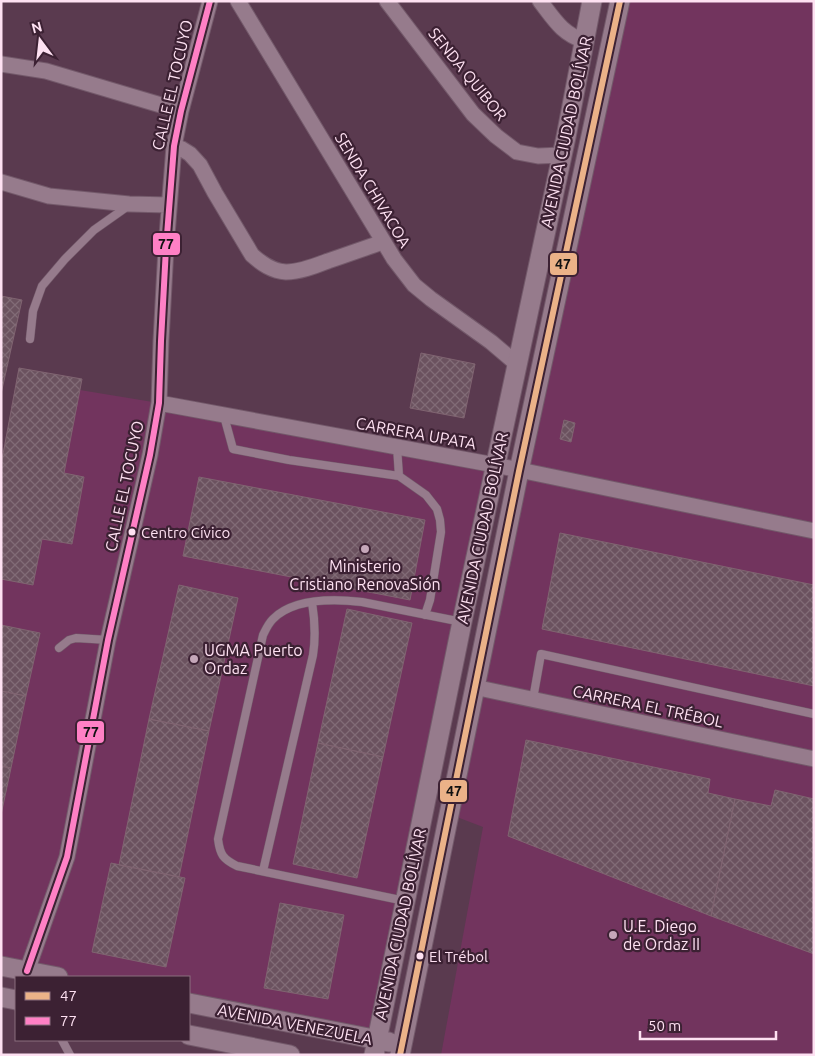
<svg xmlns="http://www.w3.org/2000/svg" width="815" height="1056" font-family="Ubuntu,sans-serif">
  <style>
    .built { fill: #72345e }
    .building { fill: url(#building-cross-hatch); stroke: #806471 }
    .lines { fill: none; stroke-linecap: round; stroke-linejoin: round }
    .service-casing { stroke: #73596a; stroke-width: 9 }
    .minor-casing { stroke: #73596a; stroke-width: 17 }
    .tertiary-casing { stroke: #73596a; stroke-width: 21 }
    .service { stroke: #967b8c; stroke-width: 8 }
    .minor { stroke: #967b8c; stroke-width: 15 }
    .tertiary { stroke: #967b8c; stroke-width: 19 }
    .bus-1-casing { stroke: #3c2133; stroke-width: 10 }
    .bus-2-casing { stroke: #3c2133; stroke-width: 10 }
    .bus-1 { stroke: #ebb288; stroke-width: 6 }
    .bus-2 { stroke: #ff80c5; stroke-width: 6 }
    .bus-dot { fill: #fee1f2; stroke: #3c2133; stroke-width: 2 }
    .poi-dot { fill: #c5a7b9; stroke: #3c2133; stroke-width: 2 }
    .labels { text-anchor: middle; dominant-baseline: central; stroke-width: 4.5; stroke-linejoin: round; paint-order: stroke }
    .bus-label { font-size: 15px; fill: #fee1f2; stroke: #3c2133; text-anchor: start }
    .street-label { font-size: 16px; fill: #fee1f2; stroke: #3c2133 }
    .poi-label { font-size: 16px; fill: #fee1f2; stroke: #3c2133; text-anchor: start }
    .line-badge { stroke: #3c2133; stroke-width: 2 }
    .pale-badge-label { font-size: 14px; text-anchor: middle; font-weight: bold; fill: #111 }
  </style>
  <defs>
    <pattern id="building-cross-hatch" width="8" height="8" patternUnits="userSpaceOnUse" patternTransform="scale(1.25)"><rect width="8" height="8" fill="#6b525f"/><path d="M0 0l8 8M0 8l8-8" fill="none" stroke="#816b76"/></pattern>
  </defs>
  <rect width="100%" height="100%" fill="#5a3a4f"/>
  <!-- built -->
  <path class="built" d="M620,1h194v1054h-373l42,-228 -34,-13z
    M19,380l140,23 336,62 -118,575 -188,-37v-26h-131l-57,-11v-496z"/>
  <!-- building -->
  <path class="building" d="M1,296l21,4 -21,94z
    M421,353l54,11 -11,54 -54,-10z
    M19,368l63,11 -18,94 20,4 -12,67 -30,-5 -9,46 -32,-6v-114z
    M564,420l11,3 -4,19 -11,-3z
    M199,477l226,43 -15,80 -227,-44z
    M560,533l254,52v101l-272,-57z
    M179,585l59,13 -29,133 -60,-12z
    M347,609l65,14 -29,134 -65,-14z
    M1,625l39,8 -14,63 -25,-5z
    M1,691l25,5 -15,72 -10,-2z
    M149,719l60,12 -30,146 -60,-12z
    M526,740l184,39 -2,14 27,6 -24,117 -203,-80z
    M318,743l65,14 -26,121 -64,-14z
    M1,766l10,2 -10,47z
    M775,790l39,9v155l-103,-38 24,-117 36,7z
    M111,863l74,15 -19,89 -74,-15z
    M280,903l64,12 -16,84 -64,-11z"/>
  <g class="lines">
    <defs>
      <path id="service" d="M30,339l3,-28 9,-25 23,-27 29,-29 34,-24
        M224,416l9,33 56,11 110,16 -2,-29
        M399,476l27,19 11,14 3,11 1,12 -11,68 -5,15
        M59,648l10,-8 7,-2 32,2
        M533,699l8,-45 273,60
        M263,871l50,-216c3,-19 2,-34 -1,-53
        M405,901l-168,-35c-14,-7 -17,-11 -19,-27l45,-204c3,-6 5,-11 10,-16 21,-21 62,-20 89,-17l100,20
        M62,1040l8,15"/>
      <path id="minor" d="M238,1l156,258 20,26 17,14 60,43 26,22
        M387,1l86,113 23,22 21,16 21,4 24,-1
        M540,1c14,18 22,33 45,40
        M1,64l45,7 135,40
        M174,146l8,3 8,5 10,11 15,28 37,62c10,9 20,16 34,17 14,0 29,-6 42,-11 18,-6 37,-13 55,-19
        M1,182l48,14 80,8 40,1
        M159,403l336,62 319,66
        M474,687l340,72
        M27,971l40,-114 41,-217 42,-185 9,-52 2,-62 5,-93 8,-102 7,-35 29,-110"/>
      <path id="tertiary" d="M1,966l57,11
        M1,997l15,3
        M189,1003l200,39
        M189,1035l101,20
        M374,1055l88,-433 104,-485 26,-136
        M400,1055l119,-584 101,-470"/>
    </defs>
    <!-- service casing -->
    <use href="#service" class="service-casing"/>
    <!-- minor casing -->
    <use href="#minor" class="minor-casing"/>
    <!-- tertiary casing -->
    <use href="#tertiary" class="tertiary-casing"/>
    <!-- service -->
    <use href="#service" class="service"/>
    <!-- minor -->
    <use href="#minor" class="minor"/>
    <!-- tertiary -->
    <use href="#tertiary" class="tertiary"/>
    <defs>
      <path id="bus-1" d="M400,1055l119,-584 101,-470"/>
      <path id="bus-2" d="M27,971l40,-114 41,-217 42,-185 9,-52 2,-62 5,-93 8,-102 7,-35 29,-110"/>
    </defs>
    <!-- bus-1 casing -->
    <use href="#bus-1" class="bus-1-casing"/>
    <!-- bus-2 casing -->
    <use href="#bus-2" class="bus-2-casing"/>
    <!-- bus-1 -->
    <use href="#bus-1" class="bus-1"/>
    <!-- bus-2 -->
    <use href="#bus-2" class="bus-2"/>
  </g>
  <!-- markers -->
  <g class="bus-dot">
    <circle cx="132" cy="532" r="4.5"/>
    <circle cx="420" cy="956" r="4.5"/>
  </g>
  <g class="poi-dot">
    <circle cx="365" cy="549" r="5"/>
    <circle cx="194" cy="659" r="5"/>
    <circle cx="613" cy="935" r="5"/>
  </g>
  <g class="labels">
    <!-- bus labels -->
    <g class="bus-label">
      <text x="141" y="532">Centro Cívico</text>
      <text x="429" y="956">El Trébol</text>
    </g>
    <!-- street labels -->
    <g class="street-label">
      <text transform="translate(468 74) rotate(51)">SENDA QUIBOR</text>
      <text transform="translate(172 85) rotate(-77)">CALLE EL TOCUYO</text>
      <text transform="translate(566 132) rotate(-78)">AVENIDA CIUDAD BOLÍVAR</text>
      <text transform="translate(373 190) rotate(59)">SENDA CHIVACOA</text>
      <text transform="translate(416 433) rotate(10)">CARRERA UPATA</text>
      <text transform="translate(124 486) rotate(-78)">CALLE EL TOCUYO</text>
      <text transform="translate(482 528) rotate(-78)">AVENIDA CIUDAD BOLÍVAR</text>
      <text transform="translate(648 706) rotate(12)">CARRERA EL TRÉBOL</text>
      <text transform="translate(400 924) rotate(-78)">AVENIDA CIUDAD BOLÍVAR</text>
      <text transform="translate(295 1024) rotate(11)">AVENIDA VENEZUELA</text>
    </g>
    <!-- poi labels -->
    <g class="poi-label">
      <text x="365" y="566" text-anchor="middle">Ministerio<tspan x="365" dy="18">Cristiano RenovaSión</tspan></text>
      <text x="204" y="650">UGMA Puerto<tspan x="204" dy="18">Ordaz</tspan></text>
      <text x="623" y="926">U.E. Diego<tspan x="623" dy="18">de Ordaz II</tspan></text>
    </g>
  </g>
  <g class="line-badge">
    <rect x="152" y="232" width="29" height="24" rx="5" fill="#ff80c5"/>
    <rect x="549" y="252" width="29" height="24" rx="5" fill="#ebb288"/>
    <rect x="76" y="720" width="29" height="24" rx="5" fill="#ff80c5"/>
    <rect x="439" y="779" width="29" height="24" rx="5" fill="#ebb288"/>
  </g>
  <g class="pale-badge-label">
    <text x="166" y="249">77</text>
    <text x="563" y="269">47</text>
    <text x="91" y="737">77</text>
    <text x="454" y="796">47</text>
  </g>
  <!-- border -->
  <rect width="815" height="1056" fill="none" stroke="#fee1f2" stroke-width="5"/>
  <!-- legend -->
  <rect x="15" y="976" width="175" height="65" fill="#3c2133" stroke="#8a6e7f"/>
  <rect x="25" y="992" width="25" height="8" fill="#ebb288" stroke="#8a6e7f"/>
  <text x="60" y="1001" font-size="15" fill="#fee1f2">47</text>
  <rect x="25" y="1017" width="25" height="8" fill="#ff80c5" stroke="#8a6e7f"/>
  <text x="60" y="1026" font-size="15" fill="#fee1f2">77</text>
  <!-- north arrow -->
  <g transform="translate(40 40) rotate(345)" stroke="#3c2133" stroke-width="4" paint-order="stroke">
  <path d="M0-4L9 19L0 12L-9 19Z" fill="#fee1f2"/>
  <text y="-8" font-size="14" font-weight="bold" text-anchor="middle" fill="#fee1f2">N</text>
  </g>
  <!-- scale -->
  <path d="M640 1031v8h136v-8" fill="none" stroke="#fee1f2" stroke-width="2.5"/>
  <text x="648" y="1031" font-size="15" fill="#fee1f2" stroke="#3c2133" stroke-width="4" paint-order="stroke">50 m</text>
</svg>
